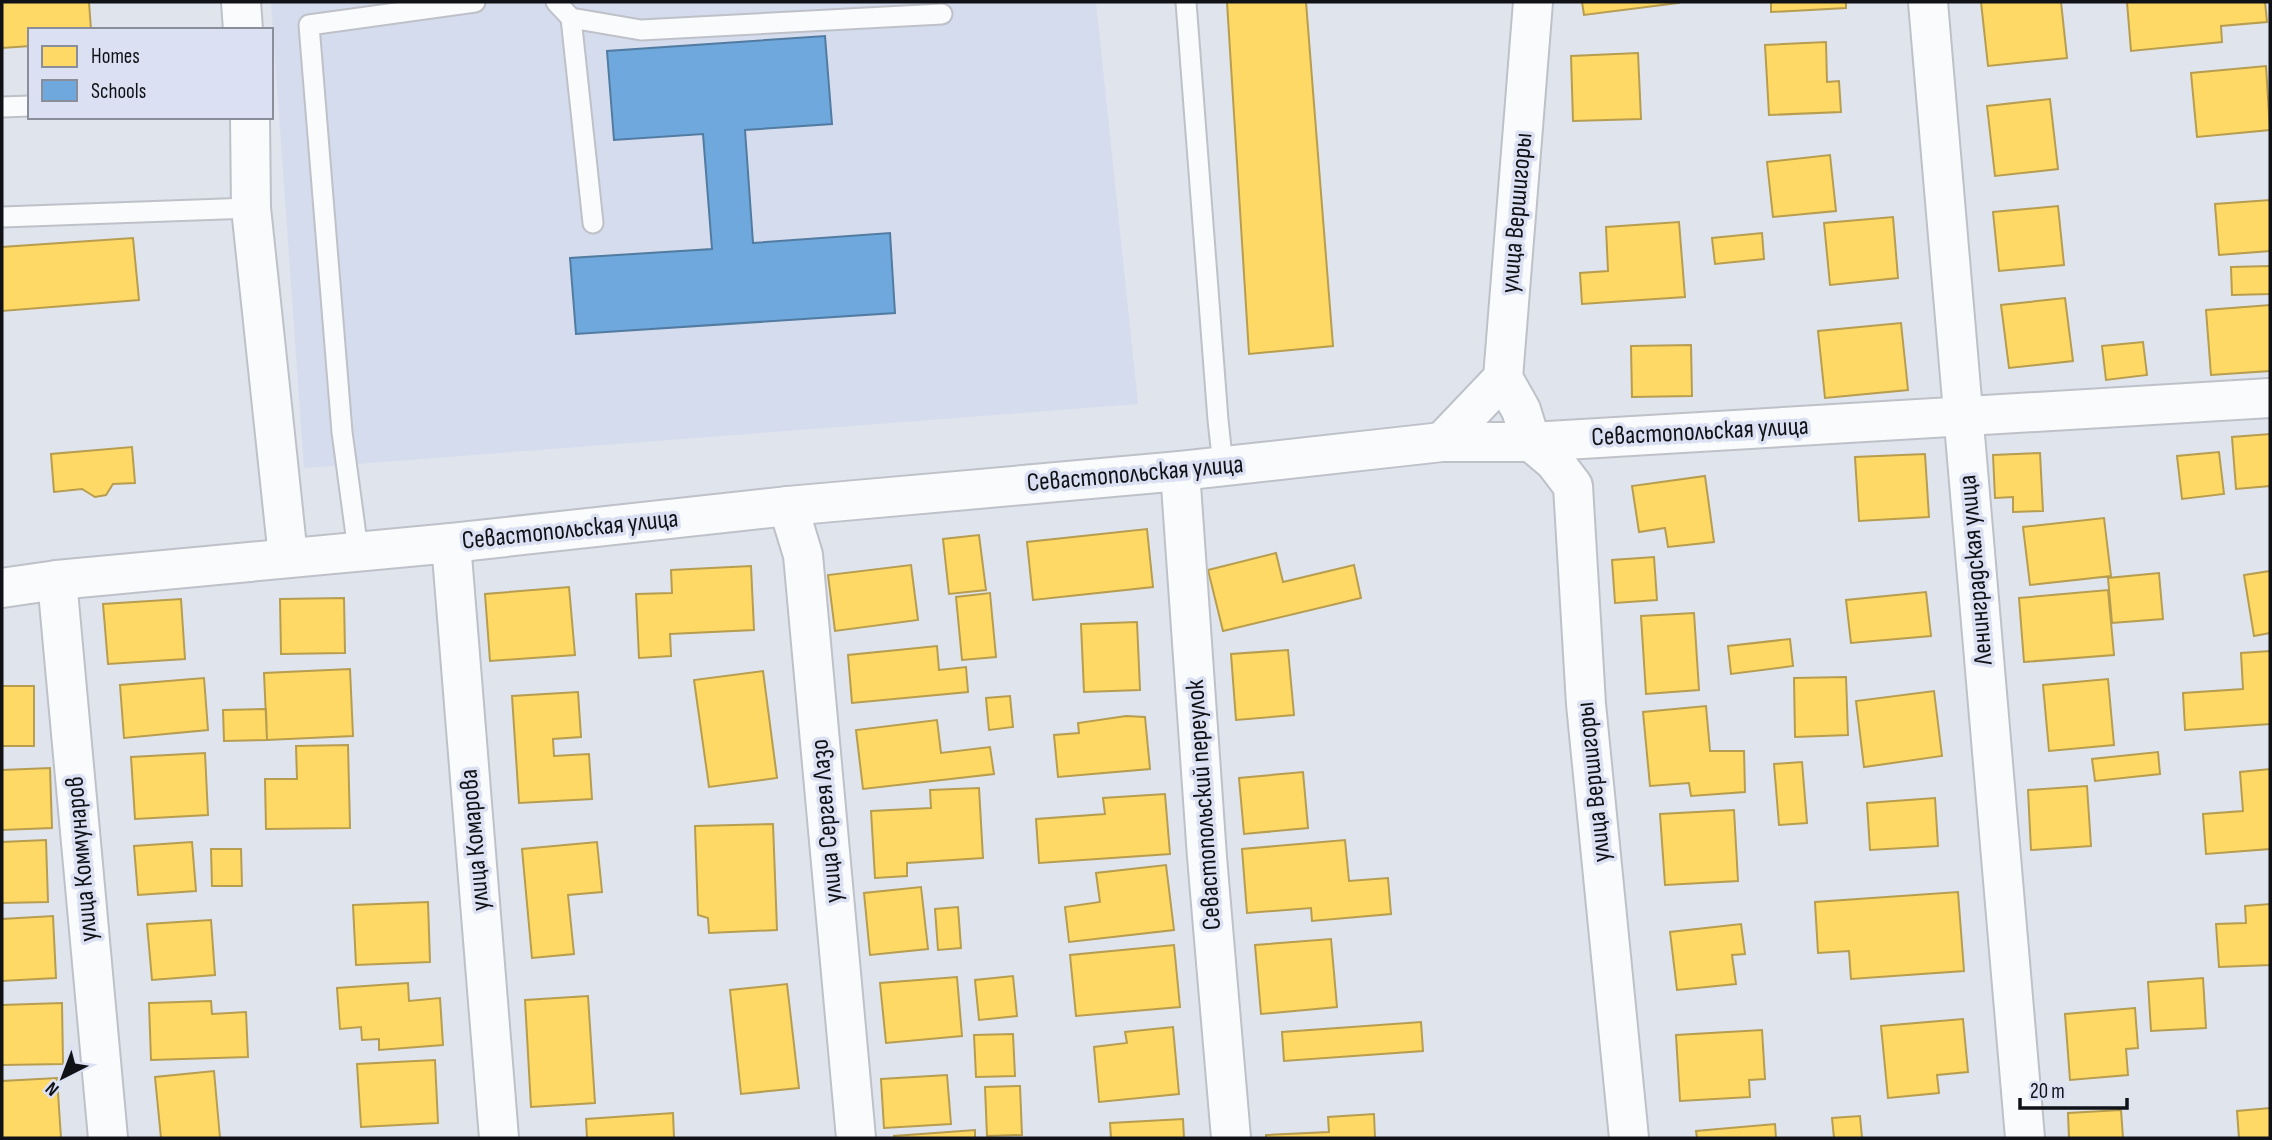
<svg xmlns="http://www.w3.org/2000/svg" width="2272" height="1140" font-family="'Sofia Sans Condensed',sans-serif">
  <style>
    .built { fill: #d5dced }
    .homes { fill: #ffd966; stroke: #b79d4f; stroke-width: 2 }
    .schools { fill: #6fa8dc; stroke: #527ba1; stroke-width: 2 }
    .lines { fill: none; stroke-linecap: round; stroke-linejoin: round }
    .lane-casing { stroke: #bec1c8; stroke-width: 23 }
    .street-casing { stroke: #bec1c8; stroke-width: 42 }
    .secondary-casing { stroke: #bec1c8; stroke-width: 42 }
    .lane { stroke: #fafbfc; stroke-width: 19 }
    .street { stroke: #fafbfc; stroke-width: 38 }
    .secondary { stroke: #fafbfc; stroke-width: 38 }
    .labels { text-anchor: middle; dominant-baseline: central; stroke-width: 7; stroke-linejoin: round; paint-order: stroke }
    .street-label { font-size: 26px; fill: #101218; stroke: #dbe1f2 }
  </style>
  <rect width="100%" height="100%" fill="#e0e4ed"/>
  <!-- built -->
  <path class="built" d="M271,2h825l42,402 -834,64z"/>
  <!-- homes -->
  <path class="homes" d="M2,2h87l2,28h-61v16l-28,2z
    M1227,2h79l27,344 -84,8z
    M1582,2h95l1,1 -94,12z
    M1771,2h75v6l-75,4z
    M1981,2h80l6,56 -79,8z
    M2127,2h138l2,20 -46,4 1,16 -91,9z
    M1826,42l1,40 12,-1 2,31 -72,3 -4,-70z
    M1638,53l3,66 -68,2 -2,-65z
    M2266,66l4,64 -73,7 -6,-64z
    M2050,99l8,70 -63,7 -8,-70z
    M1830,155l6,56 -63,6 -6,-55z
    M2270,200v51l-51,4 -4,-51z
    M2058,206l6,59 -65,6 -6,-59z
    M1893,217l5,61 -68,7 -6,-62z
    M1679,222l6,75 -103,7 -2,-31 28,-2 -2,-44z
    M1762,233l2,26 -49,5 -3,-26z
    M133,238l6,62 -137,11v-64z
    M2270,266v28l-38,1 -1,-28z
    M2065,298l8,63 -64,7 -8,-63z
    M2270,305v66l-59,4 -5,-65z
    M1901,323l7,67 -83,8 -7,-67z
    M2143,342l4,33 -41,5 -4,-34z
    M1691,345l1,51 -60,1 -1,-51z
    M2270,434v52l-34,3 -4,-52z
    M132,447l3,36 -22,1 -7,11 -11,2 -13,-8 -28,3 -3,-38z
    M2219,452l5,42 -42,5 -5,-43z
    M2040,453l3,58 -30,1v-15l-18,1 -2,-43z
    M1925,454l4,63 -70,4 -4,-64z
    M1705,476l9,66 -46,5 -3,-19 -26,4 -7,-46z
    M2104,518l7,58 -81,9 -7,-58z
    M1147,529l6,58 -120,13 -6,-58z
    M979,535l7,55 -37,4 -6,-55z
    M1276,553l7,29 71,-17 7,33 -138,33 -15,-61z
    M1654,557l3,43 -42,3 -3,-43z
    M911,565l7,55 -83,11 -7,-56z
    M751,566l3,64 -84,4 1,22 -32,2 -3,-64 36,-1 -1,-23z
    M2270,571v62l-16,3 -10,-61z
    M2159,573l4,46 -51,4 -4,-45z
    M569,587l6,68 -85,6 -5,-67z
    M2108,590l6,65 -90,7 -5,-64z
    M1926,592l5,44 -80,7 -5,-43z
    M990,593l6,64 -34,3 -6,-63z
    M344,598l1,55 -64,1 -1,-55z
    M181,599l4,60 -77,5 -5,-60z
    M1694,613l5,77 -53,4 -5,-78z
    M1137,622l3,68 -56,2 -3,-68z
    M1790,639l3,27 -62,8 -3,-28z
    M937,646l2,24 27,-3 2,25 -116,11 -4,-48z
    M1288,650l6,65 -58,5 -5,-66z
    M2270,651v73l-85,6 -2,-37 60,-4 -2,-36z
    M350,669l3,67 -86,4 -3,-67z
    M763,671l14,107 -68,9 -15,-107z
    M1846,677l2,58 -53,2 -1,-59z
    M204,678l4,52 -84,8 -4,-53z
    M2108,679l6,66 -65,6 -6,-66z
    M2,686h32v60h-32z
    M1934,691l8,65 -78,11 -8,-66z
    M578,692l3,45 -28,2 1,17 35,-2 3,45 -73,4 -7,-107z
    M1010,696l3,31 -24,3 -3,-32z
    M1706,706l4,45h34l1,41 -54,4 -2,-13 -39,3 -7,-74z
    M266,709l1,31 -43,1 -1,-31z
    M1126,716l19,1 5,52 -92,8 -4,-42 25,-2 -1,-10z
    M937,720l4,33 49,-6 4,27 -131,15 -7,-59z
    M348,745l2,83 -84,1 -1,-50h32l-1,-33z
    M2158,752l2,22 -65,7 -3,-22z
    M205,753l3,62 -73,4 -4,-62z
    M1802,762l5,61 -28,2 -5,-61z
    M50,768l2,60 -50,2v-60z
    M2270,769v80l-64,5 -3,-40 40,-3 -3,-39z
    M1303,772l5,56 -64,6 -5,-56z
    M2087,786l4,60 -60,4 -3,-60z
    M979,788l4,70 -76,5v13l-32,2 -4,-67 60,-3 -1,-18z
    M1165,794l5,60 -131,9 -3,-44 69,-5 -2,-16z
    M1935,798l3,48 -68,4 -3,-47z
    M1734,810l4,71 -73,4 -5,-71z
    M773,824l4,106 -68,3 -1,-15 -10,-3 -3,-89z
    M46,840l2,62 -46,1v-61z
    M1345,840l4,41 39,-3 3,36 -79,7 -1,-13 -64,5 -5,-64z
    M192,842l4,49 -58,4 -4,-49z
    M597,842l5,50 -34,3 6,59 -42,4 -10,-109z
    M211,849h30l1,37h-30z
    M1166,865l8,65 -105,12 -4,-35 35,-5 -4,-29z
    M921,887l7,62 -58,6 -6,-62z
    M1958,892l6,79 -113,8 -2,-28 -31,2 -3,-51z
    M428,902l2,60 -74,3 -3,-60z
    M2270,904v61l-51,2 -3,-43 30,-1 -1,-17z
    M958,907l3,41 -23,2 -3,-41z
    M53,916l3,62 -54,3v-62z
    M211,920l4,55 -63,5 -5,-56z
    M1741,924l4,30 -13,1 4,29 -59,6 -7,-58z
    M1331,939l6,68 -76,7 -6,-69z
    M1174,945l6,62 -104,9 -6,-61z
    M1013,976l4,40 -38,4 -4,-40z
    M957,977l5,59 -76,7 -6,-60z
    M2203,978l3,50 -55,3 -3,-49z
    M408,983l1,18 31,-3 3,47 -64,5v-11l-17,1 -1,-13 -21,2 -3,-41z
    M787,984l12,104 -58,6 -11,-104z
    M588,996l7,107 -64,4 -6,-107z
    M211,1001l1,13 34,-2 2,45 -97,3 -2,-57z
    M62,1003l1,61 -61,1v-60z
    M2135,1008l3,40 -12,1 2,26 -58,5 -5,-66z
    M1963,1019l5,53 -31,3 2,18 -51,5 -7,-72z
    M1421,1022l2,29 -139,10 -2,-29z
    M1173,1027l6,67 -80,8 -5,-55 33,-4 -2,-11z
    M1762,1030l3,49 -16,1 1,17 -70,4 -4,-66z
    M1013,1034l2,42 -39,1 -2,-42z
    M435,1060l3,63 -77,4 -4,-63z
    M214,1071l6,67h-59l-6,-61z
    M947,1075l4,49 -67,4 -3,-49z
    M57,1078l4,60h-59v-57z
    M1020,1086l2,49 -35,1 -2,-49z
    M2270,1108v30h-31l-2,-27z
    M2121,1110l2,28h-54l-1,-25z
    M673,1113l1,25h-87l-1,-19z
    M1374,1114l1,24h-109v-3l63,-3 -1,-15z
    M1860,1116l2,22h-28l-2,-20z
    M1183,1119l1,19h-73l-1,-15z
    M1775,1124l1,14h-79l-1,-7z
    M975,1130v8h-81v-2z"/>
  <!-- schools -->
  <path class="schools" d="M825,36l7,88 -87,6 8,113 137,-10 5,80 -319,21 -6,-76 142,-9 -9,-115 -89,6 -7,-89z"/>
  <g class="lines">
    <defs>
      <path id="lane" d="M556,2l15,16 22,205
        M1186,2l32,418 5,46
        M571,18l70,12 301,-16
        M2,107l28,-1
        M2,217l249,-9
        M358,550l-16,-118 -33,-407 166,-23"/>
      <path id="street" d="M241,2l2,28
        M1928,2l97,1136
        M250,117l1,91 37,349
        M1503,378l18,32 10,32 739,-44
        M1442,442l61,-64 30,-376
        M1180,471l27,386 24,281
        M788,506l15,49 53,583
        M451,543l48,595
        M57,580l51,558"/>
      <path id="secondary" d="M2,588l55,-8 394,-37 337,-37 392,-35 262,-29h89l23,19 19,25 13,218 43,434"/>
    </defs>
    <!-- lane casing -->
    <use href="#lane" class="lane-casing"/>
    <!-- street casing -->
    <use href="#street" class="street-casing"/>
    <!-- secondary casing -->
    <use href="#secondary" class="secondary-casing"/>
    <!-- lane -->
    <use href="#lane" class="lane"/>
    <!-- street -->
    <use href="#street" class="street"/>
    <!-- secondary -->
    <use href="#secondary" class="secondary"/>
  </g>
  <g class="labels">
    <!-- street labels -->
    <g class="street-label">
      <text transform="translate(1517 213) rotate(-85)">улица Вершигоры</text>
      <text transform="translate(1700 432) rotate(-3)">Севастопольская улица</text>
      <text transform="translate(1135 474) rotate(-5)">Севастопольская улица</text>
      <text transform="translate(570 530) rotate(-6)">Севастопольская улица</text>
      <text transform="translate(1976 570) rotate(-95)">Ленинградская улица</text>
      <text transform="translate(1594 782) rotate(-96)">улица Вершигоры</text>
      <text transform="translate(1204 805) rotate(-94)">Севастопольский переулок</text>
      <text transform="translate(827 821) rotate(-95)">улица Сергея Лазо</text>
      <text transform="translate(475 840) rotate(-95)">улица Комарова</text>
      <text transform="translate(82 859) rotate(-95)">улица Коммунаров</text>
    </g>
  </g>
  <!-- border -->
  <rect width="2272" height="1140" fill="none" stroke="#101218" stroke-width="7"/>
  <!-- legend -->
  <rect x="28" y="28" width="245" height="91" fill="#dbe1f2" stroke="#8a8e9b" stroke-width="2"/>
  <rect x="42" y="46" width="35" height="21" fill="#ffd966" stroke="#8a8e9b" stroke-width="2"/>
  <text x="91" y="63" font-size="21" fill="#101218">Homes</text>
  <rect x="42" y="80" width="35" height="21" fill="#6fa8dc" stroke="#8a8e9b" stroke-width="2"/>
  <text x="91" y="98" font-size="21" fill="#101218">Schools</text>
  <!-- north arrow -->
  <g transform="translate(63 1077) rotate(222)" stroke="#dbe1f2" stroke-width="5" paint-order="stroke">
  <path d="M0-5L12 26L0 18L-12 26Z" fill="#101218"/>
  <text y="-10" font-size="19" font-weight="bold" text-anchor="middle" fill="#101218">N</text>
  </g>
  <!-- scale -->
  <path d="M2020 1098v10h107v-10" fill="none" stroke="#101218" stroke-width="3.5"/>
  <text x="2030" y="1098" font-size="21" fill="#101218" stroke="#dbe1f2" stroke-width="5" paint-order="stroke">20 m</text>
</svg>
